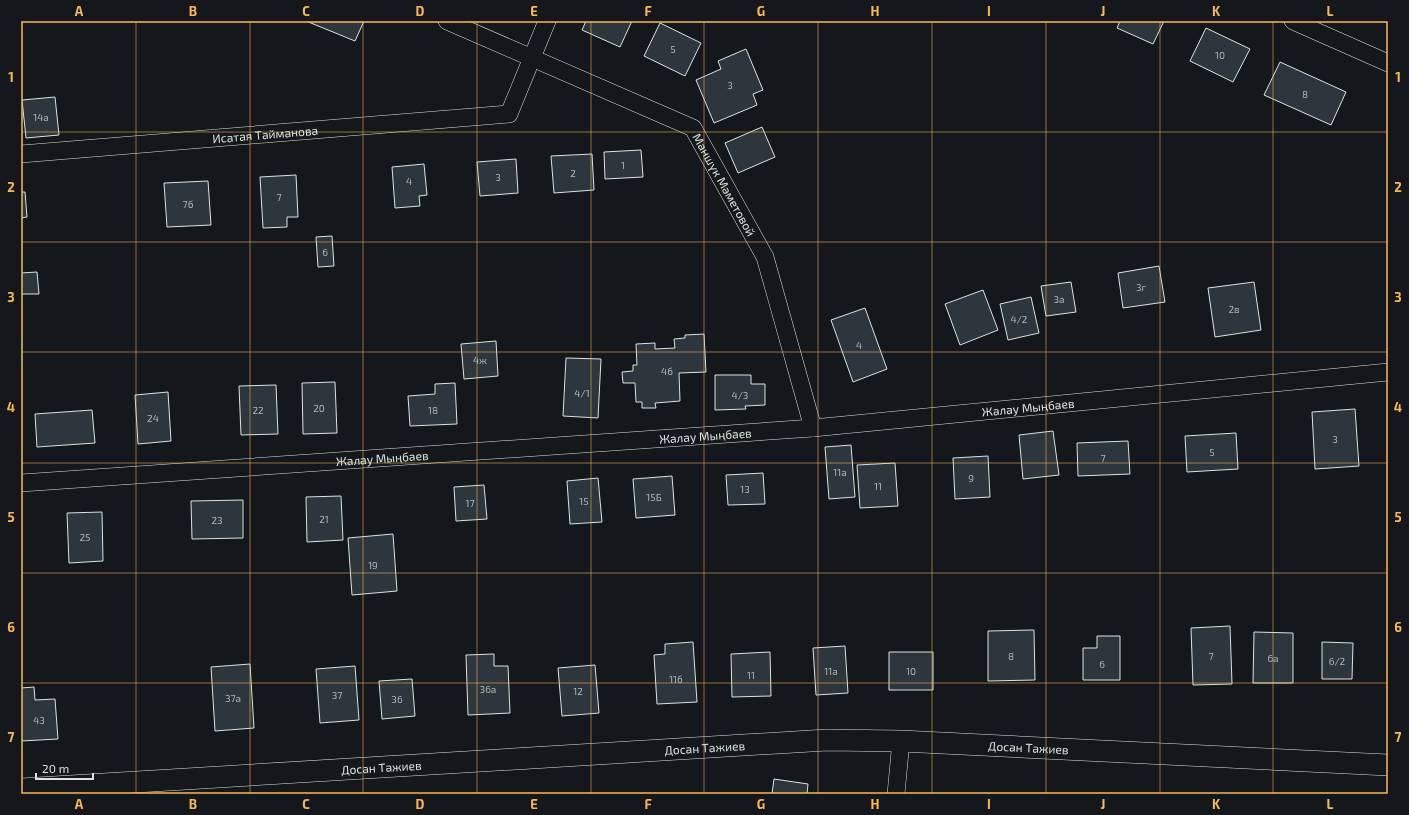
<svg xmlns="http://www.w3.org/2000/svg" width="1409" height="815" font-family="'Exo 2',sans-serif">
  <style>
    .building { fill: #2c363c; stroke: #d8e6dc }
    .lines { fill: none; stroke-linecap: round; stroke-linejoin: round }
    .minor-casing { stroke: #d8e6dc; stroke-width: 18 }
    .tertiary-casing { stroke: #d8e6dc; stroke-width: 22 }
    .minor { stroke: #14181c; stroke-width: 17 }
    .tertiary { stroke: #14181c; stroke-width: 21 }
    .grid { fill: none; stroke: #ffb74d; stroke-width: 1; stroke-opacity: 0.55 }
    .labels { text-anchor: middle; dominant-baseline: central; stroke-width: 3; stroke-linejoin: round; paint-order: stroke }
    .number-label { font-size: 10px; fill: #adbab4 }
    .street-label { font-size: 12px; fill: #d8e6dc; stroke: #14181c }
    .neatline { fill: none; stroke: #ffb74d; stroke-width: 1.5 }
    .grid-label { font-size: 13px; text-anchor: middle; font-weight: bold; fill: #ffb74d }
  </style>
  <rect width="100%" height="100%" fill="#14181c"/>
  <!-- building -->
  <path class="building" d="M306,21h58l-9,20z
    M586,21h46l-12,26 -38,-17z
    M1120,21h44l-11,23 -36,-16z
    M660,23l41,20 -16,33 -41,-20z
    M1206,28l44,21 -17,33 -43,-21z
    M746,49l17,41 -10,4 4,11 -43,18 -18,-43 25,-11 -3,-8z
    M1280,62l66,30 -15,33 -67,-30z
    M55,97l4,38 -33,3 -4,-38z
    M762,127l13,30 -37,16 -13,-30z
    M641,150l2,27 -38,2 -1,-27z
    M592,154l2,36 -40,3 -3,-37z
    M516,159l2,34 -38,3 -3,-34z
    M424,164l3,31 -8,1 1,10 -25,2 -3,-41z
    M296,175l2,42h-11v10l-24,1 -3,-51z
    M208,181l3,44 -44,2 -3,-44z
    M21,192h4l2,25 -6,1z
    M332,236l2,30 -16,1 -2,-30z
    M1159,266l6,36 -42,6 -5,-35z
    M37,272l2,22h-18v-21z
    M1071,282l5,30 -30,4 -5,-30z
    M1254,282l7,48 -46,7 -7,-49z
    M983,290l15,40 -38,15 -15,-41z
    M1031,297l8,36 -31,7 -8,-36z
    M865,308l22,61 -34,13 -22,-62z
    M704,334l2,38 -27,1 1,28 -25,2 1,5h-14v-6h-6l-1,-19h-12l-1,-11 11,-1v-6h4l-1,-21 19,-1v6l20,-1 -1,-9 11,-1v-3z
    M496,341l2,35 -34,3 -3,-35z
    M566,358l35,1 -3,59 -35,-2z
    M715,375h36v9h14v21l-20,1 1,3 -31,1z
    M335,382l2,51 -34,1 -1,-51z
    M455,383l2,41 -47,2 -2,-30 27,-2v-10z
    M276,385l2,49 -37,1 -2,-49z
    M168,392l3,49 -33,3 -3,-49z
    M1355,409l4,57 -44,3 -3,-57z
    M92,410l3,33 -58,4 -2,-33z
    M1053,431l6,44 -36,4 -4,-44z
    M1236,433l2,36 -51,3 -2,-36z
    M1128,441l2,33 -52,2 -1,-33z
    M851,445l4,52 -26,2 -4,-52z
    M988,456l2,41 -35,2 -2,-41z
    M895,463l3,43 -38,2 -3,-43z
    M763,473l2,31 -37,1 -2,-30z
    M672,476l3,39 -39,3 -3,-39z
    M598,478l4,44 -32,2 -3,-43z
    M484,485l3,34 -31,2 -2,-34z
    M341,496l2,44 -36,2 -1,-45z
    M243,500v38l-51,1 -1,-38z
    M102,512l1,49 -34,2 -2,-50z
    M393,534l4,57 -45,4 -4,-57z
    M1230,626l2,58 -39,1 -2,-57z
    M1034,630l1,50 -47,1v-50z
    M1254,632l39,1v50h-40z
    M1097,636h23v44h-37v-32h14z
    M693,642l4,60 -40,2 -3,-49 11,-1v-10z
    M1322,642l31,1 -1,36h-30z
    M845,646l3,47 -32,2 -3,-47z
    M770,652l1,44 -39,1 -1,-43z
    M889,652h44v38h-44z
    M494,654v12h14l2,47 -42,2 -2,-60z
    M250,664l4,64 -39,3 -4,-64z
    M595,665l4,48 -37,3 -4,-48z
    M355,666l4,54 -39,3 -4,-54z
    M412,679l3,37 -33,3 -3,-38z
    M34,687l1,13 20,-1 3,40 -37,2v-53z
    M774,779l34,5 -1,10h-35z"/>
  <g class="lines">
    <defs>
      <g id="minor">
        <path id="s1" d="M447,21l246,107 72,129 48,171"/>
        <path d="M1293,21l95,42"/>
        <path id="s2" d="M21,154l488,-40 38,-93"/>
        <path id="s3" d="M21,483l792,-55 575,-56"/>
        <path d="M896,794l5,-53"/>
      </g>
      <g id="tertiary">
        <path id="s4" d="M21,789l806,-49 74,1 487,24"/>
      </g>
    </defs>
    <!-- minor casing -->
    <use href="#minor" class="minor-casing"/>
    <!-- tertiary casing -->
    <use href="#tertiary" class="tertiary-casing"/>
    <!-- minor -->
    <use href="#minor" class="minor"/>
    <!-- tertiary -->
    <use href="#tertiary" class="tertiary"/>
  </g>
  <!-- grid -->
  <path class="grid" d="M136,21v773M250,21v773M363,21v773M477,21v773M591,21v773M704,21v773M818,21v773M932,21v773M1046,21v773M1160,21v773M1273,21v773M21,132h1367M21,242h1367M21,352h1367M21,463h1367M21,573h1367M21,683h1367"/>
  <g class="labels">
    <!-- number labels -->
    <g class="number-label">
      <text x="673" y="49">5</text>
      <text x="1220" y="55">10</text>
      <text x="730" y="85">3</text>
      <text x="1305" y="94">8</text>
      <text x="41" y="117">14а</text>
      <text x="623" y="165">1</text>
      <text x="573" y="173">2</text>
      <text x="498" y="177">3</text>
      <text x="409" y="181">4</text>
      <text x="279" y="197">7</text>
      <text x="188" y="204">7б</text>
      <text x="325" y="252">6</text>
      <text x="1141" y="287">3г</text>
      <text x="1059" y="299">3а</text>
      <text x="1234" y="309">2в</text>
      <text x="1019" y="319">4/2</text>
      <text x="859" y="345">4</text>
      <text x="480" y="360">4ж</text>
      <text x="667" y="371">4б</text>
      <text x="582" y="393">4/1</text>
      <text x="740" y="395">4/3</text>
      <text x="319" y="408">20</text>
      <text x="258" y="410">22</text>
      <text x="433" y="410">18</text>
      <text x="153" y="418">24</text>
      <text x="1335" y="439">3</text>
      <text x="1212" y="452">5</text>
      <text x="1103" y="458">7</text>
      <text x="840" y="472">11а</text>
      <text x="971" y="478">9</text>
      <text x="878" y="486">11</text>
      <text x="745" y="489">13</text>
      <text x="654" y="497">15Б</text>
      <text x="584" y="501">15</text>
      <text x="470" y="503">17</text>
      <text x="324" y="519">21</text>
      <text x="217" y="520">23</text>
      <text x="85" y="537">25</text>
      <text x="373" y="565">19</text>
      <text x="1011" y="656">8</text>
      <text x="1211" y="656">7</text>
      <text x="1273" y="658">6а</text>
      <text x="1337" y="661">6/2</text>
      <text x="1102" y="664">6</text>
      <text x="831" y="671">11а</text>
      <text x="911" y="671">10</text>
      <text x="751" y="675">11</text>
      <text x="676" y="679">11б</text>
      <text x="488" y="689">36а</text>
      <text x="578" y="691">12</text>
      <text x="337" y="695">37</text>
      <text x="233" y="698">37а</text>
      <text x="397" y="699">36</text>
      <text x="39" y="720">43</text>
    </g>
    <!-- street labels -->
    <g class="street-label">
      <text stroke="none"><textPath href="#s2" startOffset="245">Исатая Тайманова</textPath></text>
      <text stroke="none"><textPath href="#s1" startOffset="333">Маншүк Мәметовой</textPath></text>
      <text stroke="none"><textPath href="#s3" startOffset="1010">Жалау Мыңбаев</textPath></text>
      <text stroke="none"><textPath href="#s3" startOffset="686">Жалау Мыңбаев</textPath></text>
      <text stroke="none"><textPath href="#s3" startOffset="362">Жалау Мыңбаев</textPath></text>
      <text stroke="none"><textPath href="#s4" startOffset="685">Досан Тажиев</textPath></text>
      <text stroke="none"><textPath href="#s4" startOffset="1009">Досан Тажиев</textPath></text>
      <text stroke="none"><textPath href="#s4" startOffset="361">Досан Тажиев</textPath></text>
    </g>
  </g>
  <!-- border -->
  <rect width="1409" height="815" fill="none" stroke="#14181c" stroke-width="44"/>
  <!-- scale -->
  <path d="M36 773v6h57v-6" fill="none" stroke="#d8e6dc" stroke-width="2"/>
  <text x="42" y="773" font-size="12" fill="#d8e6dc" stroke="#14181c" stroke-width="3" paint-order="stroke">20 m</text>
  <rect x="22" y="22" width="1365" height="771" class="neatline"/>
  <g class="grid-label">
    <text x="79" y="16">A</text>
    <text x="193" y="16">B</text>
    <text x="306" y="16">C</text>
    <text x="420" y="16">D</text>
    <text x="534" y="16">E</text>
    <text x="648" y="16">F</text>
    <text x="761" y="16">G</text>
    <text x="875" y="16">H</text>
    <text x="989" y="16">I</text>
    <text x="1103" y="16">J</text>
    <text x="1216" y="16">K</text>
    <text x="1330" y="16">L</text>
    <text x="11" y="82">1</text>
    <text x="1398" y="82">1</text>
    <text x="11" y="192">2</text>
    <text x="1398" y="192">2</text>
    <text x="11" y="302">3</text>
    <text x="1398" y="302">3</text>
    <text x="11" y="412">4</text>
    <text x="1398" y="412">4</text>
    <text x="11" y="522">5</text>
    <text x="1398" y="522">5</text>
    <text x="11" y="632">6</text>
    <text x="1398" y="632">6</text>
    <text x="11" y="742">7</text>
    <text x="1398" y="742">7</text>
    <text x="79" y="809">A</text>
    <text x="193" y="809">B</text>
    <text x="306" y="809">C</text>
    <text x="420" y="809">D</text>
    <text x="534" y="809">E</text>
    <text x="648" y="809">F</text>
    <text x="761" y="809">G</text>
    <text x="875" y="809">H</text>
    <text x="989" y="809">I</text>
    <text x="1103" y="809">J</text>
    <text x="1216" y="809">K</text>
    <text x="1330" y="809">L</text>
  </g>
</svg>
